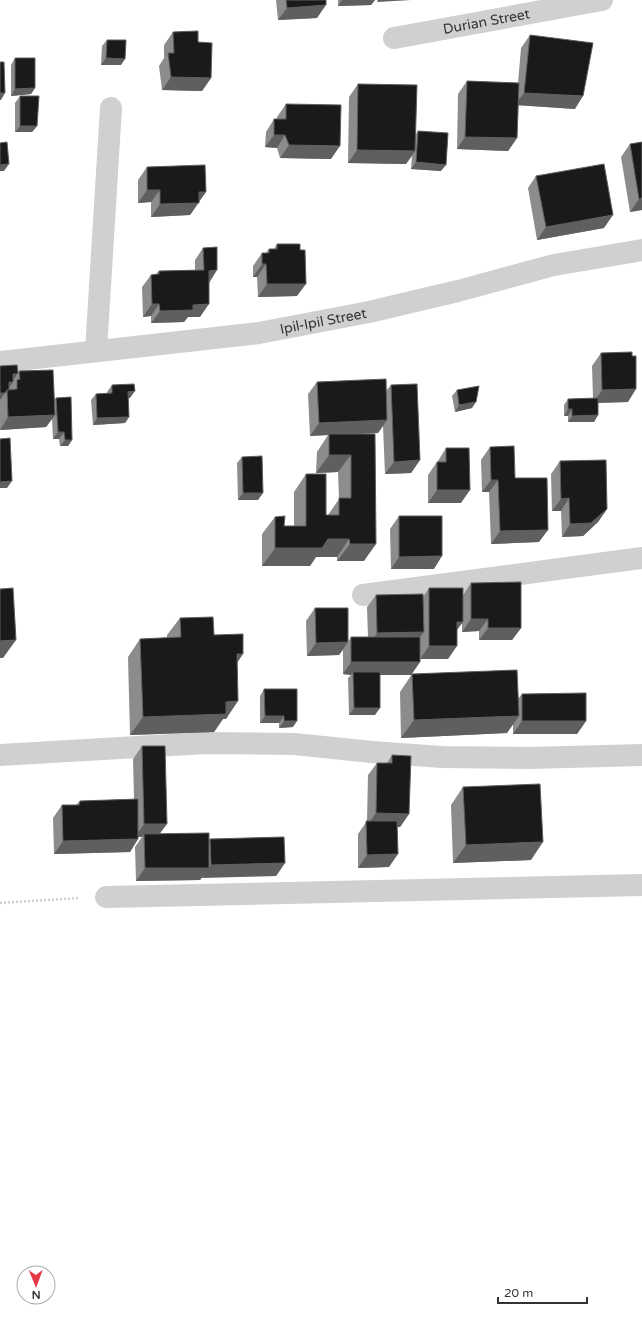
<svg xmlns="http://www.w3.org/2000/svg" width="642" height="1321" font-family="'Varela Round',sans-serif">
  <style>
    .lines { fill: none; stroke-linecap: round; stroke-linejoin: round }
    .path { stroke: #cdcdcd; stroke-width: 2.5; stroke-dasharray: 2 2; stroke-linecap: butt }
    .minor { stroke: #d0d0d0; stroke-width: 22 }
    .wall { fill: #8c8c8c }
    .shaded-wall { fill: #5f5f5f }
    .building { fill: #1a1a1a; stroke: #5f5f5f }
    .labels { text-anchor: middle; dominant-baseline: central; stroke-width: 4; stroke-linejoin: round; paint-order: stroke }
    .street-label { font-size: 14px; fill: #333; stroke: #fff }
  </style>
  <rect width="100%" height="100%" fill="#fff"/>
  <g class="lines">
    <!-- path -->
    <path class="path" d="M0,903l79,-5"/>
    <!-- minor -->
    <g class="minor">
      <path id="s1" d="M394,38l208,-38"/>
      <path d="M96,351l15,-243"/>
      <path id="s2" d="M0,362l259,-29 110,-21 89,-21 96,-26 88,-15"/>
      <path d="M363,595l279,-37"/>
      <path d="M0,755l206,-12 88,1 78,8 70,5 88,1 112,-3"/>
      <path d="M106,897l536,-12"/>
    </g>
  </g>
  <!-- wall -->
  <path class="wall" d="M276,0h50l-9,18 -39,2z
    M338,0h37l-4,5 -33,1z
    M173,32l25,10 13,36 -9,13 -40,-1 -3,-24 5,-8v-13z
    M530,35l45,74 -57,-4 -1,33 -9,13 -51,-2 1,-55 9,-13 51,2 3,-35z
    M107,40l14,25h-20l1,-19z
    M15,58l20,30 -4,6 -20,2v-31z
    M358,84l58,50 2,-3 23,40 -30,-2 1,-13 -6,8 -58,-1 1,-66z
    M20,96l17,30 -5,6h-17v-29z
    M286,104l45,55 -51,-1 -3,-10 -12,-1 1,-15 8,-13h3v-2z
    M630,144l12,66 -12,2 -9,-55z
    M147,167l52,35 -9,13 -39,2v-15l-13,1v-23z
    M536,176l68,52 -67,12 -9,-52z
    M277,244l20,52 -39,1 -1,-20h-4v-11l9,-13h4l3,-4h5z
    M203,248l6,35 -9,34h-12l-4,5 -33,1v-7l-8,1 -1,-30 9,-12 5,-1 3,-3 36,-1v-10z
    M601,353l27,49 -30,1v12l-4,7h-26v-6h-4v-11l4,-6 25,-1 -1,-32z
    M0,366l18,7 1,-2 35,29 2,-2 16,42 -4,6h-8l-1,-7h-6l-1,-20 -6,8 -46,3z
    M317,382l69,9 5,-6 29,75 -9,13 -26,1 -2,-48 -5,7 -16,1 2,127h-27v-4h-21l-6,9h-48v-32l13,-17 9,9h10v-34l12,-18 20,41h2l11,-16 -1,-27 -22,1 1,-21 11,-17 -18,1 -2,-42z
    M112,385l18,13h-2l1,19 -4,6 -32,2 -2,-25 5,-6 11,-1v-1z
    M457,390l15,18 -17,4 -3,-16z
    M490,447l25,31 24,64 -48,2 -2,-52h-7l-1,-32z
    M446,448l15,55h-33v-28l9,-13 1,-1z
    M242,457l16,43h-20l-1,-37z
    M560,461l47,48 -9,13 -15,14 -21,1 -1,-26h-9l-1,-37z
    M399,516l35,53h-43l-1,-40z
    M471,583l50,45 -9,12h-33v-9l-17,1v-10l-5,7 -9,30h-28v-23v26l-9,13h-31l-5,40h-26l-1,-37 3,-3 -8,-1v-24l-4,5 -32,1 -1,-35 9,-13 33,34 3,-5h17l-1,-30 9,-12 47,2 6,-9 34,7z
    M180,618l34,17 23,28 -11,56h-3l-9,13 -84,3 -2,-78 12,-18 27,-1v-3z
    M412,674l106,25 4,-5 64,27 -9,13h-64v-10l-6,9 -106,5 -1,-46z
    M264,689l29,38 -14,1v-5h-19v-27z
    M142,746l18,88 49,7 1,-2 75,24 -9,13 -74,1 -2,3 -64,1 -1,-34 7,-10h-4v2l-8,13 -76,2 -1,-36 9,-13h14l4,-4 54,-2 -1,-40z
    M392,755l17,59 -9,13h-3l-8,40 -31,1v-34l9,-13 1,-46 9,-12h10z
    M463,787l68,73 -78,3 -2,-58z"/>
  <!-- shaded-wall -->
  <path class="shaded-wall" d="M342,0h33l-4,5 -33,1z
    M378,0h33l-34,2z
    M326,5l-9,13 -39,2 9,-12z
    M106,58l19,1 -4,6h-20z
    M171,77l40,1 -9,13 -40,-1z
    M35,88l-4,6 -20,2 4,-7z
    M0,93h5l-4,7h-1z
    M524,93l59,3 -8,13 -60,-4z
    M20,126h17l-5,6h-17z
    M274,135h11l-8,13 -12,-1z
    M465,137l52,1 -9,13 -51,-2z
    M289,145l51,1 -9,13 -51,-1z
    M357,150l58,1 -9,13 -58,-1z
    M416,162l30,3 -5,6 -30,-2z
    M9,164l-5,7h-4v-6z
    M147,190h13l-9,12 -13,1z
    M199,192h7l-16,23 -39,2 9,-13z
    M642,198v12l-12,2 9,-13z
    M613,215l-9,13 -67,12 9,-13z
    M262,264h4l-9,13h-4z
    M217,270l-8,13v-12z
    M267,284h39l-9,12 -39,1z
    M152,304h7l-8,12 -8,1z
    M209,304l-9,13h-12l-4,5 -33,1 9,-12 33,-6z
    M13,374h4l-4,7z
    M9,382h4l-4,6z
    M636,389l-8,13 -35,1 9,-13z
    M135,391l-5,7 -6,1 4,-7z
    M0,393h5l-5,7z
    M476,402l-4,6 -17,4 4,-7z
    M568,409h4l-4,7h-4z
    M55,415l-9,12 -46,3 8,-13z
    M598,415l-4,7h-26l4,-6z
    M129,417l-4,6 -32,2 4,-7z
    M387,420l-9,13 -49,2v-1l-1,1 -18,1 9,-13z
    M58,432h6l-5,7h-6z
    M65,440h7l-4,6h-8z
    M329,455h22l-13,17 -22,1z
    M420,460l-9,13 -26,1 9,-12z
    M491,480h7l-9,12h-7z
    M12,481l-5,7h-7v-6z
    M437,490h33l-9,13h-33z
    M243,493h20l-5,7h-20z
    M569,498l-8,13h-9l9,-12z
    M607,509l-9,13 -15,14 -21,1 8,-13z
    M548,530l-9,12 -48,2 9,-13z
    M328,539h21l-12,18h-21l-6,9h-48l13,-18z
    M350,544h26l-12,17h-27z
    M442,556l-8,13h-43l8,-12z
    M471,619h17l-9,12 -17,1z
    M457,622h6l-9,12z
    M488,628h33l-9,12h-33z
    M424,632l-9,12 -47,2 9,-13z
    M16,640l-13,18h-3v-17z
    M348,642l-9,13 -32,1 9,-13z
    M429,646h28l-9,13h-28z
    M237,654h6l-12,18z
    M351,662h69l-9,13h-58v-3l-2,3 -8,-1z
    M238,701l-12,18h-3l-9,13 -84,3 13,-18 83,-15z
    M354,708h26l-5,7h-26z
    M265,716h19l-5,7h-19z
    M519,716l-12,17 -106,5 13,-18z
    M284,721h13l-4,6 -14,1z
    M522,721h64l-9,13h-64z
    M376,813l33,1 -9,13 -33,-1z
    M144,824h23l-9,12 -14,-2 -2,3h-7z
    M138,839l-8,13 -76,2 9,-13z
    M543,842l-12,18 -78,3 13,-18z
    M398,854l-9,13 -31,1 9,-13z
    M285,863l-9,13 -74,2 9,-13z
    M145,868h64l-9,12 -64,1z"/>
  <!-- building -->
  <path class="building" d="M286,0h40v5l-39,3z
    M198,31v11l14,1 -1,35 -40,-1 -3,-24h6l-1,-21z
    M530,35l63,8 -10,53 -59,-3z
    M107,40h19l-1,19 -19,-1z
    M15,58h20v30l-20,1z
    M0,62h4l1,31h-5z
    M467,81l52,2 -2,55 -52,-1z
    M358,84l59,1 -2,66 -58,-1z
    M20,96h19l-2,30h-17z
    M286,104l55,1 -1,41 -51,-1 -4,-10h-11v-16h12z
    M418,131l30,2 -2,32 -30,-3z
    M7,142l2,22 -9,1v-22z
    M642,142v56l-3,1 -9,-55z
    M604,164l9,51 -67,12 -10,-51z
    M205,165l1,27h-7v11l-39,1v-14h-13v-23z
    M277,244h23v6h5l1,34h-39l-1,-20h-4v-11h7v-4h8z
    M217,247v23l-8,1v33l-16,1v5l-33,1 -1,-7h-7l-1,-29 8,-1v-3l45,-1 -1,-22z
    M632,352v4h4v33l-34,1 -1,-37z
    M17,365l1,8 -1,1h-4v8h-4v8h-2l-2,3h-5v-27z
    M53,370l2,45 -47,2 -1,-27 10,-1v-9l3,-1 -1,-8z
    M386,379l1,41 -68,3 -2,-41z
    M134,384l1,7 -7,1 1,25 -32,1 -1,-24 16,-1v-8z
    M417,384l3,76 -26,2 -3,-77z
    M479,386l-3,16 -17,3 -2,-15z
    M71,397l1,43h-7l-1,-8h-6l-2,-34z
    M598,398v17l-26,1v-7h-4v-10z
    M329,434h46l1,110h-26l-1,-5h-21l-6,9h-47v-31l10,-1 -1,10h22v-52h20v41h13v-17h12v-43h-22z
    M10,438l2,43 -12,1v-43z
    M514,446l1,32h32l1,52 -48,1 -2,-51h-7l-1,-33z
    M446,448h23l1,42h-33v-28h9z
    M262,456l1,37h-20l-1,-36z
    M606,460l1,49 -16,14 -21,1 -1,-26 -8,1 -1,-38z
    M399,516h43v40l-43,1z
    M521,582v46h-33v-9h-17v-36z
    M13,588l3,52 -16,1v-52z
    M429,588h34v34h-6v24h-28z
    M423,594l1,38 -47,1 -1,-38z
    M315,608h33v34l-32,1z
    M213,617l1,18 29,-1v20h-6l1,47 -12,1v12l-83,3 -3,-78 41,-2 -1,-19z
    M351,637h69v25h-69z
    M517,670l2,46 -105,4 -2,-46z
    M353,672h27v36h-26z
    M264,689h33v32h-13v-5h-19z
    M586,693v28h-64v-27z
    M142,746h23l2,78h-23z
    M392,755l19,1 -2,58 -33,-1 1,-50h15z
    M540,784l3,58 -77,3 -3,-58z
    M138,799v40l-75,2 -1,-36h17l1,-4z
    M366,821h31l1,33 -31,1z
    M209,833v35h-64l-1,-34z
    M284,837l1,26 -74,2 -1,-26z"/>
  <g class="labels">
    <!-- street labels -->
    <g class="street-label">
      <text stroke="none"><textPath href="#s1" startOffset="94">Durian Street</textPath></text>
      <text stroke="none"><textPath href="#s2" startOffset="326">Ipil-Ipil Street</textPath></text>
    </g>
  </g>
  <!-- north arrow -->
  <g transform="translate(36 1285) rotate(179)"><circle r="19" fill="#ffffff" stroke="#adadad"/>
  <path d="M0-3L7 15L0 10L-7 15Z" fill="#e63946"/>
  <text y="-6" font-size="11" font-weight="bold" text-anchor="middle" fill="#333333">N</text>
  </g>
  <!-- scale -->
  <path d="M498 1297v6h89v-6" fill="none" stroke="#333333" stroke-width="2"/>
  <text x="504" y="1297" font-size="12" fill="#333333" stroke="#ffffff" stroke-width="3" paint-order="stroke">20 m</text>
</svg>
